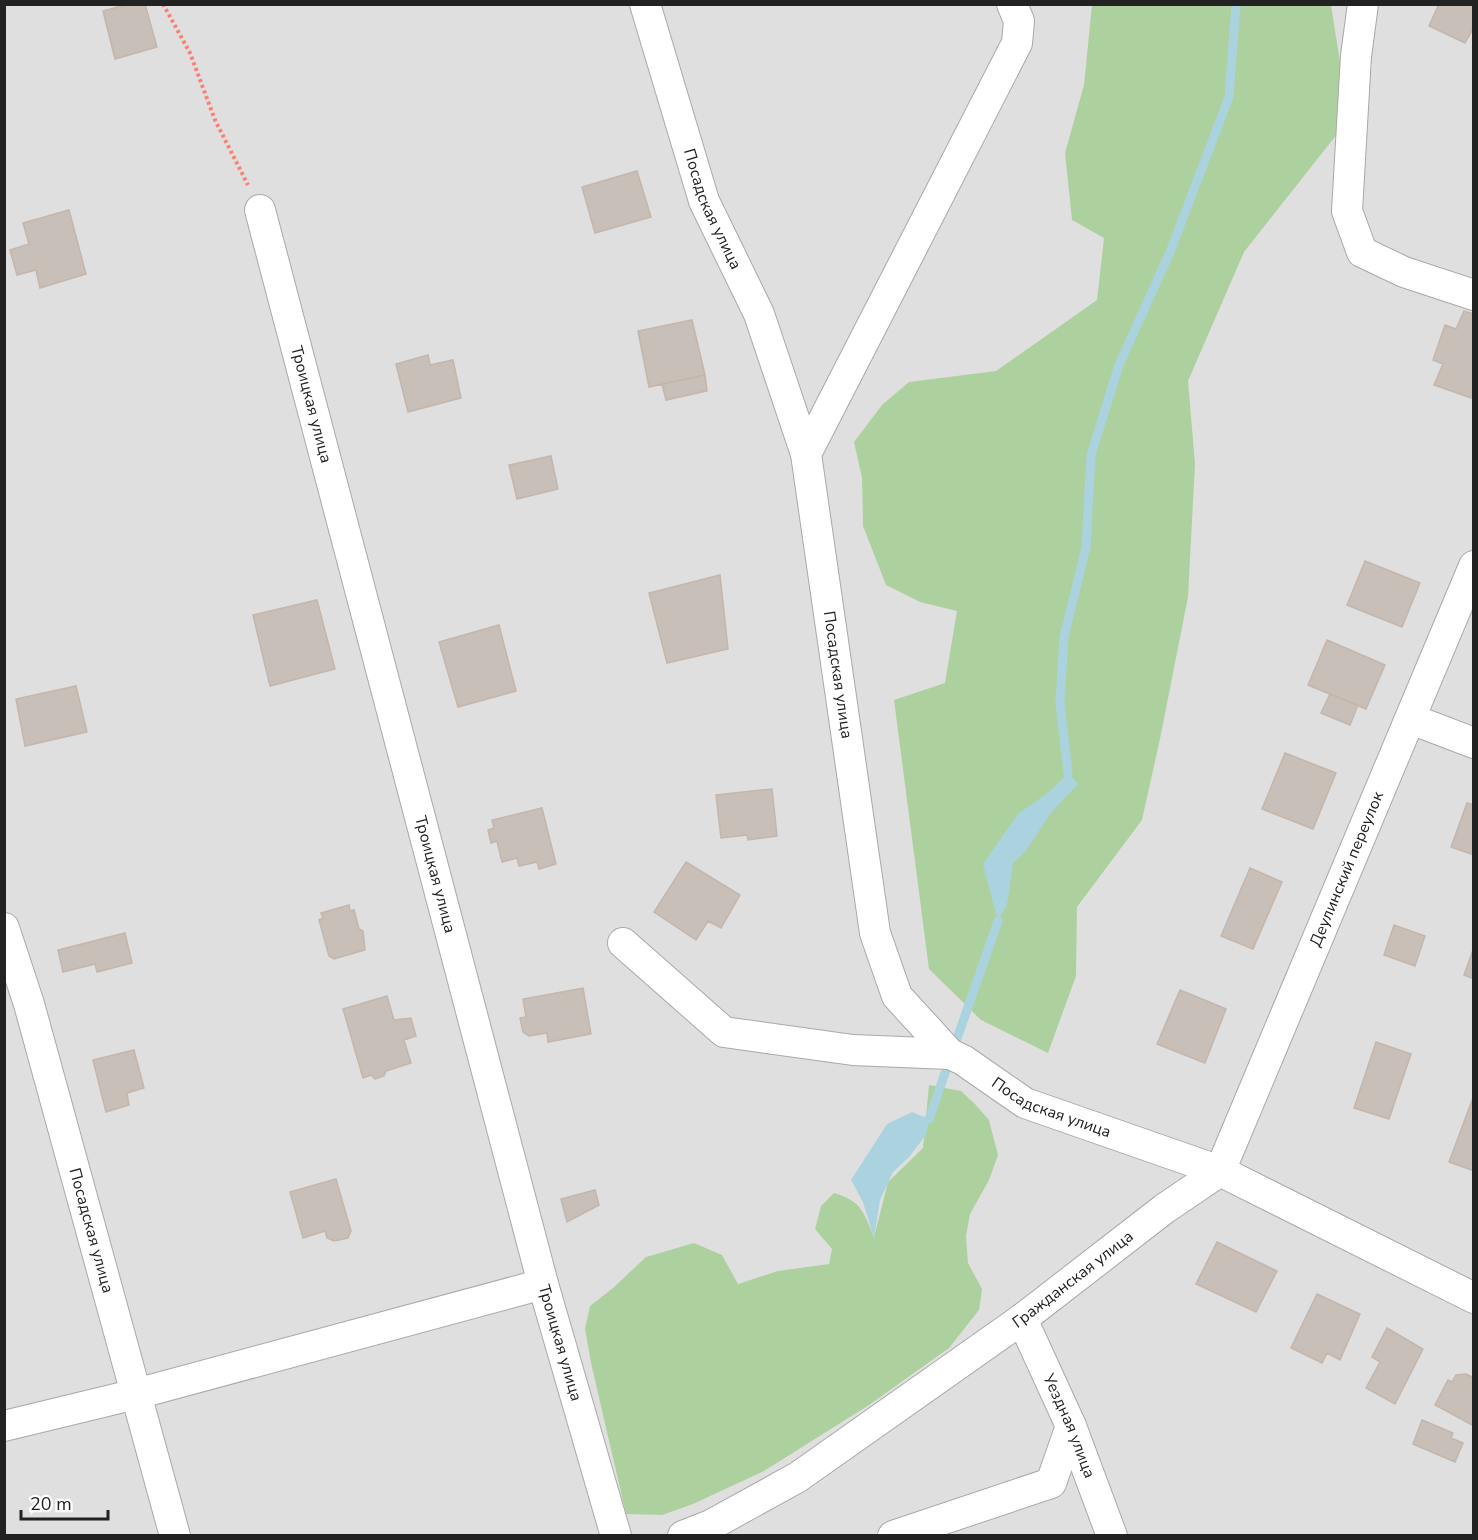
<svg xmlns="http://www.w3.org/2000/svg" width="1478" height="1540" font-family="'Nunito Sans',sans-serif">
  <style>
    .residential { fill: #e0dfdf }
    .forest { fill: #add19e }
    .water { fill: #aad3df }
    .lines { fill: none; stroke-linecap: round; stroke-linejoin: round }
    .stream { stroke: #aad3df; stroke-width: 9 }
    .building { fill: #c7bfb8; stroke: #c4b6ab; stroke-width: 1.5 }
    .minor-casing { stroke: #a9a9a9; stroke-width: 32 }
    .path { stroke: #fa8072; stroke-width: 4; stroke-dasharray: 3 3; stroke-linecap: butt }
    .minor { stroke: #fff; stroke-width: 30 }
    .labels { text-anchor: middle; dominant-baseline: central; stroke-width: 6; stroke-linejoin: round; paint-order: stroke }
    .street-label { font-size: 16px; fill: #222; stroke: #fff }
  </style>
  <rect width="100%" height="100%" fill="#f2efe9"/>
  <!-- residential -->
  <path class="residential" d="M5,5h1468v1530h-1468z"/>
  <!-- forest -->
  <path class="forest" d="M1092,5h239l18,114 -105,133 -56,129 7,83 -7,133 -28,142 -18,81 -65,87 -1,69 -28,77 -67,-33 -52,-51 -35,-269 51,-17 12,-72 -37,-9 -34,-17 -23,-59 -1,-48 -8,-36 28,-37 27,-23 87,-11 101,-71 7,-62 -32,-18 -7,-67 19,-68z
    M929,1085l32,6 14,13 14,16 9,35 -9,25 -19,34 -4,22 2,27 14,26 -3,21 -30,38 -80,57 -105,66 -71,33 -31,11 -36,-1 -35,-151 -6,-34 5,-23 23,-18 33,-31 48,-14 28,12 16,29 40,-13 51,-7 3,-15 -17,-20 6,-23 13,-13c28,8 30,20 40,44l14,-55 35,-34z"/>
  <!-- water -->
  <path class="water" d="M1068,773l10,11c-9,10 -19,19 -27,29 -13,17 -21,37 -38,50l-6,42 -9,16 -15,-57 35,-50 31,-22z
    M912,1112l17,7 -3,16 -17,22 -16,15 -13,28 -6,38 -11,-36 -12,-22 36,-56z"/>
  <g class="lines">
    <!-- stream -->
    <path class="stream" d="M1068,773l-8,-70 4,-66 22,-90 5,-92 28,-90 51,-113 59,-155 7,-93
      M929,1119l69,-198"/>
  </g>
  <!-- building -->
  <path class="building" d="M129,4h16l12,43 -42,12 -12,-48z
    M1439,4h35v23l-9,16 -36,-17z
    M637,171l14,46 -56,16 -13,-46z
    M69,210l17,64 -46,14 -4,-18 -19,5 -7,-25 19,-6 -6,-21z
    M1464,311l10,3v85l-40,-14 9,-21 -10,-4 12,-35 11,4z
    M692,320l13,55 -56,12 -11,-56z
    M428,355l2,10 23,-5 8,38 -53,14 -12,-48z
    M705,375l2,16 -41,9 -4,-16z
    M551,456l7,33 -41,10 -8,-34z
    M1365,561l55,22 -18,44 -55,-22z
    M720,575l8,74 -61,14 -18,-70z
    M317,600l18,69 -65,17 -17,-71z
    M499,625l17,66 -58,16 -19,-65z
    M1327,640l58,25 -19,44 -58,-24z
    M76,686l11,46 -62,14 -9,-47z
    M1330,694l28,11 -8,20 -29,-12z
    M1285,753l51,20 -23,56 -51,-20z
    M772,789l5,47 -29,4 -1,-5 -26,3 -5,-43z
    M772,789l5,47 -29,4 -1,-5 -26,3 -5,-43z
    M1467,803l7,2v50l-23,-8z
    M542,808l14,56 -17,5 -2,-7 -18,4 -2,-8 -15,4 -5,-21 -6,2 -3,-13 6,-2 -2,-8z
    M686,862l54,33 -19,33 -13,-7 -12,19 -42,-28z
    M1250,868l32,14 -29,67 -32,-13z
    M349,905l1,6 4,-1 5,19 4,2 2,19 -31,9 -5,-3 -10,-36 4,-2 -2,-5z
    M1394,925l31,11 -10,30 -31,-11z
    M125,933l7,30 -35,9 -2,-8 -32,8 -5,-22z
    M1474,947v32l-10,-4z
    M583,988l8,46 -43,8 -1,-9 -18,3 -6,-4 -3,-14 6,-1 -3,-18z
    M1180,990l46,19 -21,54 -48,-19z
    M387,996l7,24 17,-2 5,18 -12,4 7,23 -25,8 -2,5 -9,3 -4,-4 -8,3 -20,-69z
    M1376,1042l35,12 -22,65 -35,-11z
    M134,1050l10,38 -17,5 2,12 -23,7 -13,-52z
    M1474,1095v76l-25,-9z
    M336,1179l15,52 -3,7 -14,3 -7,-3 -2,-7 -22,7 -13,-46z
    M595,1190l4,15 -32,17 -6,-23z
    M1217,1242l60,29 -21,41 -60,-28z
    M1317,1294l43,20 -20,46 -13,-7 -5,10 -31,-15z
    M1387,1328l36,21 -28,55 -29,-16 14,-26 -8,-5z
    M1466,1374l8,4v48l-39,-21 13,-25 4,2 4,-7z
    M1422,1420l31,13 -2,5 12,5 -8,19 -42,-18z"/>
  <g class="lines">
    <defs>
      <g id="minor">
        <path id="s1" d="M645,4l59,197 55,113 47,140 69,479 22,63 53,58 13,6 62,43 195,68 254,-605"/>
        <path d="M1363,4l-7,52 -9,155 15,41 42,20 70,23"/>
        <path id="s2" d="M260,210l283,1074 73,252"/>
        <path d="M806,454l211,-411 2,-22 -7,-17"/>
        <path d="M1411,719l63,24"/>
        <path id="s3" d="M4,928l25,76 146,532"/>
        <path d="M623,943l101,89 129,18 97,4"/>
        <path id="s4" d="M1022,1319l49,107 41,110"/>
        <path d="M4,1426l132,-32 407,-110"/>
        <path id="s5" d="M683,1536l28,-11 87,-48 224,-158 142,-110 56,-38 254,127"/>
        <path d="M893,1536l158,-53 20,-57"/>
      </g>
    </defs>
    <!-- minor casing -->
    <use href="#minor" class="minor-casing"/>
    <!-- path -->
    <path class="path" d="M163,4l27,49 25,67 33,65"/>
    <!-- minor -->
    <use href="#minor" class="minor"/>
  </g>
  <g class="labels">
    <!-- street labels -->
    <g class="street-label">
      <text stroke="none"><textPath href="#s1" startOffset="216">Посадская улица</textPath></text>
      <text stroke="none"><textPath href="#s2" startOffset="201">Троицкая улица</textPath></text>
      <text stroke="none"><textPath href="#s1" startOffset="702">Посадская улица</textPath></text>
      <text stroke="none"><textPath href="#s1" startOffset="1732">Деулинский переулок</textPath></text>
      <text stroke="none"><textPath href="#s2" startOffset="687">Троицкая улица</textPath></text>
      <text stroke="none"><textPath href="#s1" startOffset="1224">Посадская улица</textPath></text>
      <text stroke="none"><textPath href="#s3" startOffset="315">Посадская улица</textPath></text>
      <text stroke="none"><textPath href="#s5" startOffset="468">Гражданская улица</textPath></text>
      <text stroke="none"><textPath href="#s2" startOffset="1172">Троицкая улица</textPath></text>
      <text stroke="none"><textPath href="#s4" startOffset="117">Уездная улица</textPath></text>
    </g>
  </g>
  <!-- border -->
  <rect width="1478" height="1540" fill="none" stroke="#222222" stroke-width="12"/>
  <!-- scale -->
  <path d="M21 1510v9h87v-9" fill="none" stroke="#222222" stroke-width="3"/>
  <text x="30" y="1510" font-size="18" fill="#222222" stroke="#ffffff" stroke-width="4.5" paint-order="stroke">20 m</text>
</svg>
